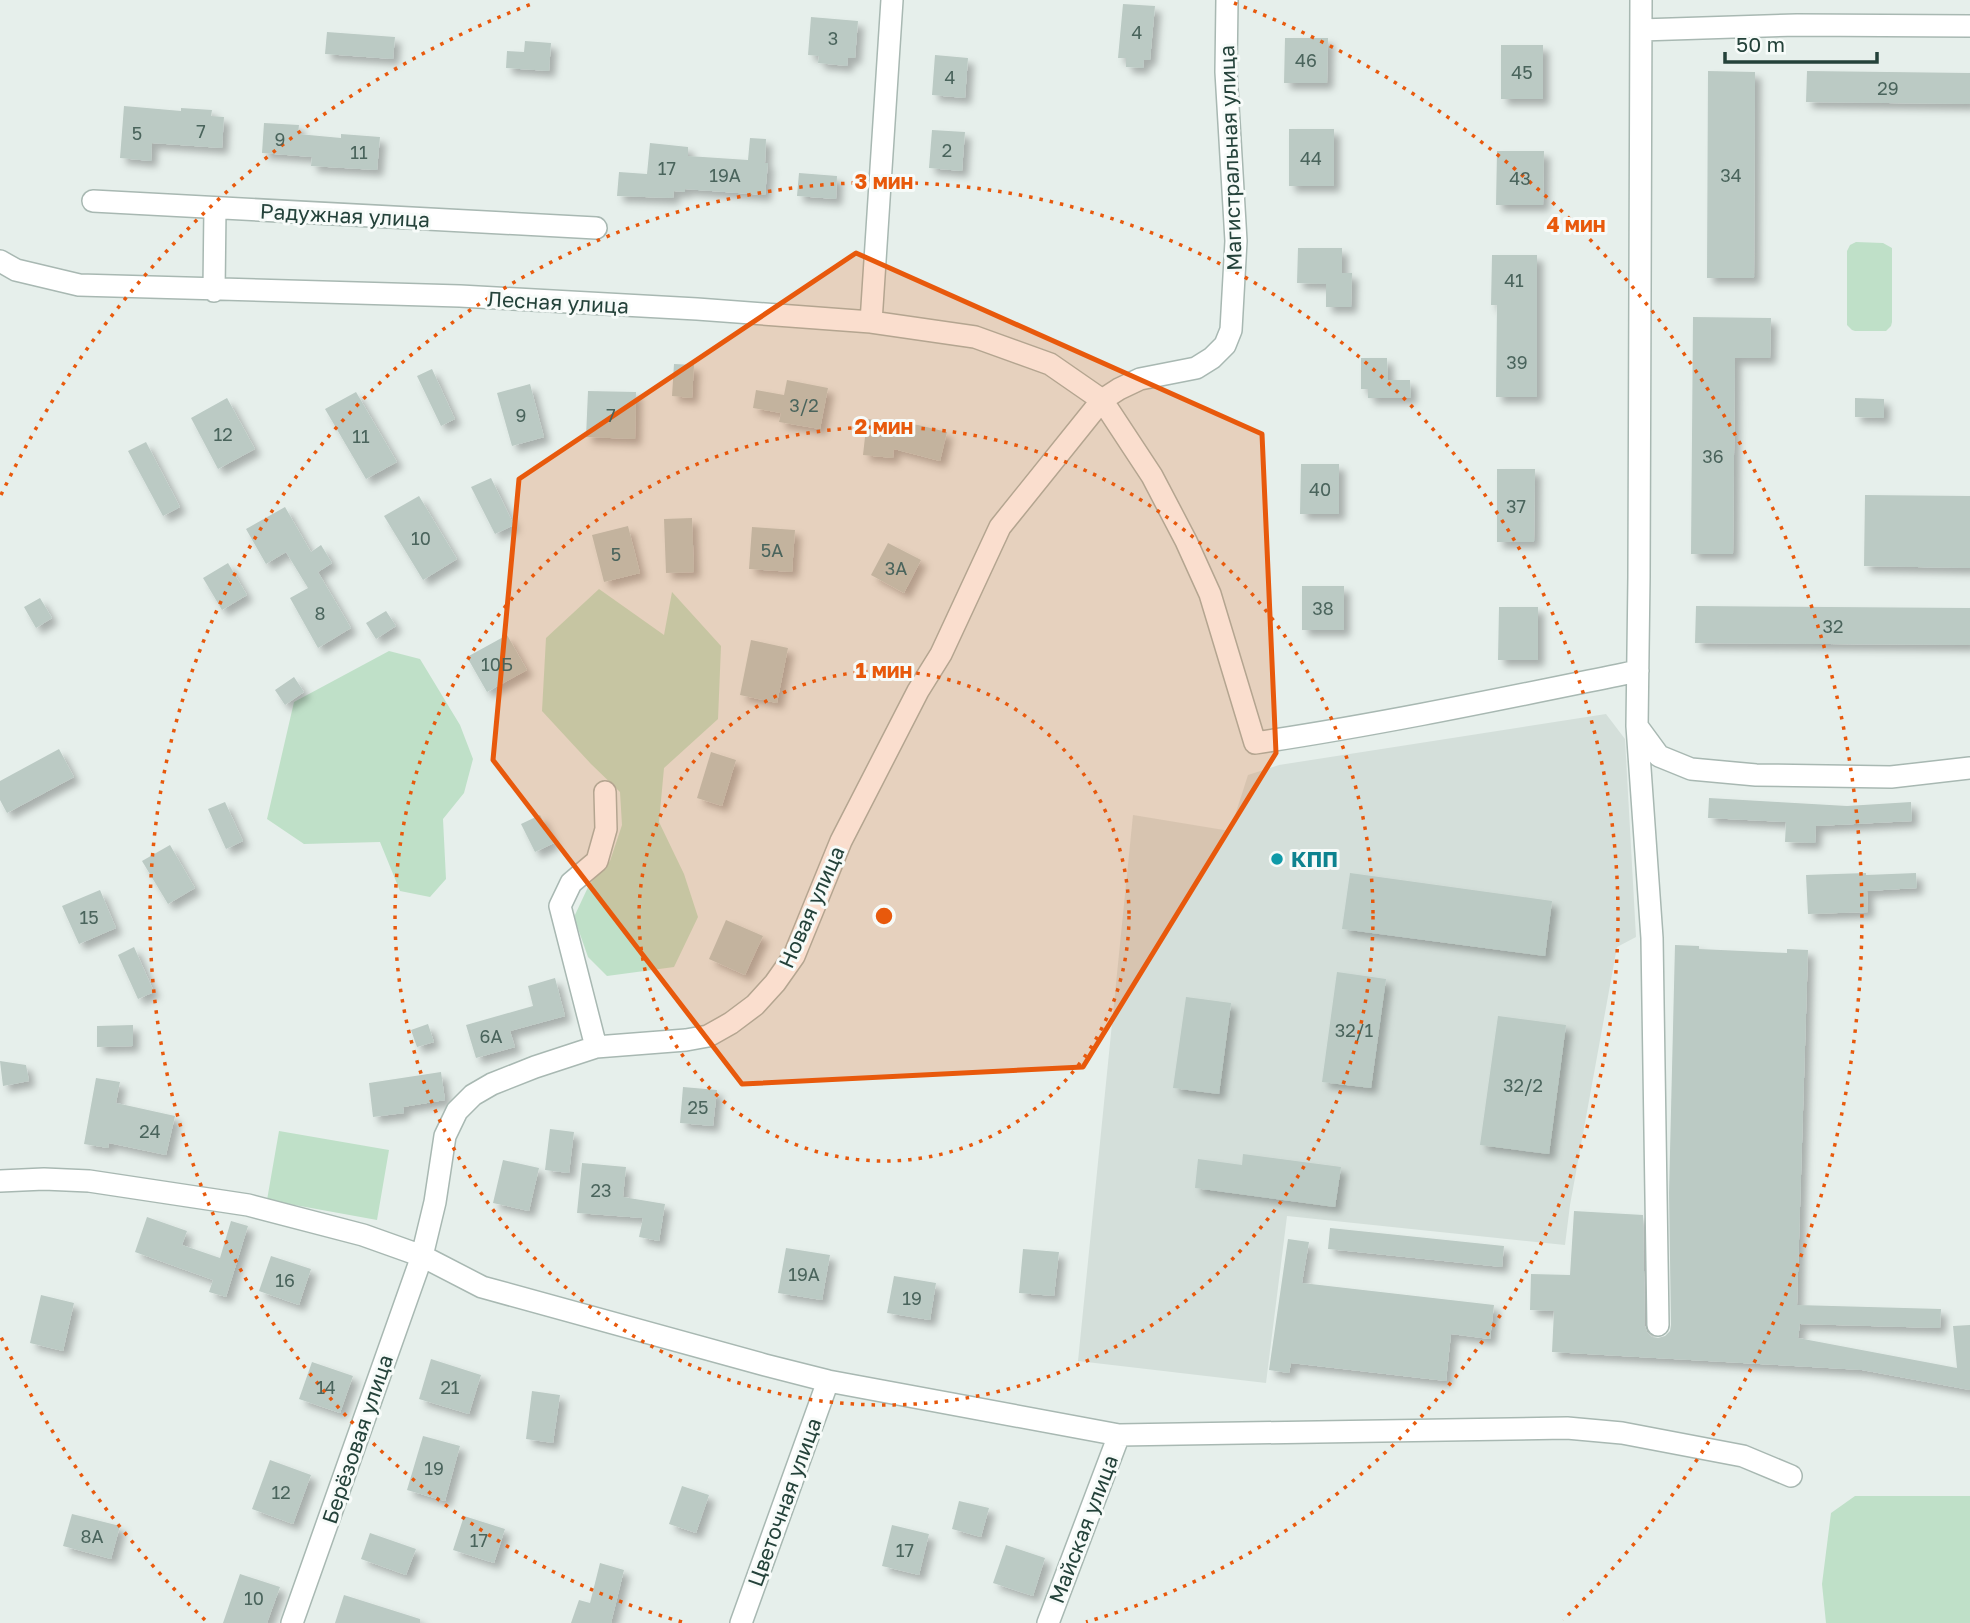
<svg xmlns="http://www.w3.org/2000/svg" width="1970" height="1623" font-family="'Golos Text',sans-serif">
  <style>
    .built { fill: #d4dfda }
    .green { fill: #bfe0c8 }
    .building { fill: #bbcac4; filter: url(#shadow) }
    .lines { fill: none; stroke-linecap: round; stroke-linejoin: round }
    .minor-casing { stroke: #a8b8b2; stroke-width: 24 }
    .minor { stroke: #fff; stroke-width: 21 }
    .marked { fill: #e8590c; fill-opacity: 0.2; stroke: #e8590c; stroke-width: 5; stroke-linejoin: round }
    .ring { fill: none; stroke: #e8590c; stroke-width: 3.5; stroke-dasharray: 3.5 7 }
    .culture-dot { fill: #0f9aa8; stroke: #f7fbf9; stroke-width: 2.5 }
    .labels { text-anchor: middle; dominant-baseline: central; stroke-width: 6; stroke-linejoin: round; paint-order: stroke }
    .number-label { font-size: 18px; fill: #4a645c }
    .street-label { font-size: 21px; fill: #24423a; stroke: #f7fbf9 }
    .culture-label { font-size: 21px; font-weight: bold; fill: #0d838f; stroke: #f7fbf9; text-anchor: start }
    .centre { fill: #e8590c; stroke: #f7fbf9; stroke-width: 3.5 }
    .ring-label { font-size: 21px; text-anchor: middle; font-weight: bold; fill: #e8590c; stroke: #f7fbf9; stroke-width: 6; stroke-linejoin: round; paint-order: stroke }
  </style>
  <defs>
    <filter id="shadow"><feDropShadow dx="6" dy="6" stdDeviation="3.5" flood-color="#0004"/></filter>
  </defs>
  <rect width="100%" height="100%" fill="#e6efeb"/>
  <!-- built -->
  <path class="built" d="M1606,714l19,25 11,198 -19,10 -47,258 -5,40 -278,-29 -21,167 -188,-22 55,-546 97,16 18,-56 31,-10z"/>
  <!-- green -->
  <path class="green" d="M1856,242l27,1 9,5v74l-1,4 -5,5h-31l-3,-1 -5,-5v-74l3,-6z
    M599,589l65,46 8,-43 49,54 -3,73 -54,49 -5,54 25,52 14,43 -24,50 -67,9 -19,-19 -14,-40 15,-32 21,-24 12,-36 -2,-33 -29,-28 -49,-53 4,-73z
    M389,651l31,8 40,66 13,34 -9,34 -21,26 3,60 -16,18 -30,-6 -20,-49 -76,2 -37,-25 27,-117z
    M279,1131l110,19 -12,70 -110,-20z
    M1855,1496h115v127h-144l-4,-39 9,-71z"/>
  <!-- building -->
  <path class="building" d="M1123,4l32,2 -5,54h-6l-1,8 -17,-1v-9h-8z
    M811,17l47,4 -3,37h-7l-1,8 -29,-3 1,-7 -11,-1z
    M327,32l68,5 -2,22 -68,-5z
    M1285,38h43l-1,45h-43z
    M525,41l26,2 -2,28 -43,-3 1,-17 17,1z
    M1501,45h42v54h-42z
    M935,55l33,3 -3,40 -33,-3z
    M1708,71l47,1 -1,206h-47z
    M1807,71l163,2v31l-164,-2z
    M124,106l57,5v-3l31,2 -1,6 13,1 -2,31 -70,-5 -1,18 -31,-3z
    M264,123l35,2 -1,9 43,4v-4l39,3 -3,33 -66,-4 1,-9 -50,-4z
    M1289,129h45v57h-45z
    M932,130l33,2 -3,39 -33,-3z
    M750,138l16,1 -1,24h3l-3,32 -80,-6v3l-11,-1 -1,7 -56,-2 2,-24 28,2 3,-31 38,4v9l60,4z
    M1497,151h47l-1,54h-47z
    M799,173l38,3 -1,23 -39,-3z
    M1298,248h44v25h10l-1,34h-25v-23l-29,-1z
    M1492,255h45v142h-41l1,-92h-6z
    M1693,317l78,1 -1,40h-35l-2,196h-42z
    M1361,358h26l1,22h22l1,18h-43v-9h-7z
    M674,364l20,1 -2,33 -20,-2z
    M432,369l23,50 -14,7 -24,-50z
    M787,380l41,8 -8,41 -41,-7 2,-9 -28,-5 3,-18 28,5z
    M530,384l14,53 -32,9 -15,-53z
    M588,391l48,1 -1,47 -49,-2z
    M356,392l41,70 -31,17 -41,-70z
    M227,398l28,51 -37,20 -27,-51z
    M1855,398l29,1v19l-29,-1z
    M867,419l51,6 29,7 -7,29 -46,-12 -1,9 -30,-3z
    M146,442l34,65 -17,9 -35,-65z
    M1301,464h38v50h-39z
    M1497,469h38l-1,73h-37z
    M491,478l23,47 -19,9 -24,-47z
    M1865,495l105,1v72l-106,-2z
    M419,496l38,63 -34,21 -39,-64z
    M285,507l26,45 10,-7 11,18 -14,9 33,56 -33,20 -28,-50 18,-10 -22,-36 -20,12 -20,-35z
    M692,518l2,54 -28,1 -2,-54z
    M628,526l12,47 -36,9 -12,-47z
    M752,527l43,3 -3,42 -43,-3z
    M888,543l33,17 -17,33 -33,-18z
    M228,563l19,32 -25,15 -19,-32z
    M1302,586h42v44h-42z
    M40,598l12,20 -16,10 -12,-21z
    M1696,606l274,2v37l-275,-2z
    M1499,607h39v53h-40z
    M386,611l10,15 -20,13 -10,-16z
    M507,635l20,35 -40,22 -20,-35z
    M751,640l37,8 -11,55 -37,-8z
    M294,677l10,15 -19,13 -10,-15z
    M59,749l15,28 -67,36 -7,-13v-19z
    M711,752l25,8 -14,46 -25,-8z
    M1709,798l138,8 64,-4 1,19 -96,5 -1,17 -30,-1 1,-20 -78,-4z
    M225,802l18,39 -17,8 -18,-40z
    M540,815l14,28 -19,9 -14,-28z
    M170,845l25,43 -27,16 -26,-43z
    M1350,873l202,28 -7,55 -203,-27z
    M1866,873v2l50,-2 1,15 -50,3 1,21 -60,2 -2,-39z
    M100,890l16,38 -37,16 -17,-38z
    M726,920l37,16 -18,39 -36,-16z
    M1675,945l24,1v3l88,4v-4l21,1 -11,355 144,4 -1,19 -140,-4 -2,14 159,30 -4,-42 17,-1v65l-108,-20 -310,-18 2,-41 -24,-1 1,-36 39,1 4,-64 69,4 2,111 2,6 5,5 6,1 7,-2 5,-5 1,-6 -2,-132z
    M134,947l20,45 -16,7 -20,-44z
    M1337,972l49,7 -15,109 -49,-6z
    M555,978l10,38 -55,15 5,16 -39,11 -10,-33 67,-19 -5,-20z
    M1186,997l45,6 -12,91 -46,-6z
    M1498,1016l68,9 -17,129 -69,-9z
    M428,1024l6,18 -17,5 -6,-17z
    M133,1025v21l-36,1v-21z
    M0,1061l26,4 3,16 -26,5z
    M441,1072l4,28 -42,7 1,6 -31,4 -4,-34z
    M96,1078l24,4 -4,21 59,13 -9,39 -57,-12 -1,5 -24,-4z
    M683,1087l34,3 -4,36 -33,-3z
    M550,1129l24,3 -5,41 -24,-3z
    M1243,1154l98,13 -6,40 -140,-19 3,-29 44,6z
    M503,1160l36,8 -10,43 -36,-8z
    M582,1163l44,4 -3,30 42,7 -6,37 -20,-4 4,-19 -66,-5z
    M147,1217l40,14 -5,14 38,13 11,-37 17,5 -22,71 -17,-5 4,-12 -78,-28z
    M1330,1228l174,18 -2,21 -174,-18z
    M1288,1239l21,3 -7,41 192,22 -4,34 -39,-5 -5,47 -155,-18 -2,10 -20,-3z
    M786,1248l44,7 -8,45 -44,-7z
    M1023,1249l36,3 -5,44 -35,-3z
    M271,1256l40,13 -12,36 -40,-14z
    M894,1276l42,7 -6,37 -43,-7z
    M41,1295l33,8 -11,48 -33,-8z
    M431,1359l50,16 -12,39 -50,-15z
    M312,1362l41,14 -13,37 -41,-14z
    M532,1391l28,4 -7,48 -27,-4z
    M423,1436l37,10 -15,55 -38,-11z
    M270,1460l41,15 -18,49 -41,-15z
    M682,1486l27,9 -13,38 -27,-9z
    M959,1501l30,7 -8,29 -29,-8z
    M72,1514l48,12 -9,33 -48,-13z
    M464,1516l41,13 -11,34 -41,-13z
    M892,1525l37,9 -10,41 -37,-9z
    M370,1533l46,16 -10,26 -45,-16z
    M1006,1545l39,13 -12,38 -40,-13z
    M600,1563l24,7 -13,53h-40l8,-23 11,3z
    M240,1574l40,13 -13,36h-44z
    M344,1595l76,24v4h-85z"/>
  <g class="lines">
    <defs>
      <path id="minor" d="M1641,0l-2,577 -2,149 15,212 6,387
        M1641,30l156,-5 173,1
        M93,201l503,27
        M0,261l16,9 63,15 381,11 237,13 174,13 104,15 75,27 52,36 50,76 34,65 24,53 45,149c128,-19 255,-46 383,-72
        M214,291l1,-83
        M871,322l21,-322
        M1637,726l22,30 32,13 65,6 135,2 79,-9
        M596,1047l-36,-141 11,-23 26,-22 9,-32 -1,-37
        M0,1181l44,-2 45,2 159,24 115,30 59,21 60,31 283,78 63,16 291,54 448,-7 55,5 121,23 48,20
        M292,1623l130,-367 13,-54 10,-66 12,-25 16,-16 19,-11 43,-17 61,-20 90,-7 22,-4 23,-13 24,-18 20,-22 19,-27 47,-115 77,-150 23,-37 59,-127 102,-127 17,-11 21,-10 56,-11 16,-10 13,-13 6,-15 5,-89 -10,-169 1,-72
        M741,1623l87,-242
        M1048,1623l71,-188"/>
    </defs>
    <!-- minor casing -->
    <use href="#minor" class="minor-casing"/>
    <!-- minor -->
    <use href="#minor" class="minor"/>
  </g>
  <!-- marked area -->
  <path class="marked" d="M856,253l406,181 14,319 -193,314 -341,17 -249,-324 26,-281z"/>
  <!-- distance rings -->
  <g class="ring">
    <circle cx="884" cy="916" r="245"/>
    <circle cx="884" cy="916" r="489"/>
    <path d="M682 1622A734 734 0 1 1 1086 1622"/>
    <path d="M205 1620A978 978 0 0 1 1 1337M1 495A978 978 0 0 1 534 3M1234 3A978 978 0 0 1 1563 1620"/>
  </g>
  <!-- markers -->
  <circle class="culture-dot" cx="1277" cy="859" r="7"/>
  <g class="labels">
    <!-- number labels -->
    <g class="number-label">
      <text x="1137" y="32">4</text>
      <text x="833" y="38">3</text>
      <text x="1306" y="60">46</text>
      <text x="1522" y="72">45</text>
      <text x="950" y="77">4</text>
      <text x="1888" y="88">29</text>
      <text x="201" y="131">7</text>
      <text x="137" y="133">5</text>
      <text x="280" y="139">9</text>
      <text x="947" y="150">2</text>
      <text x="359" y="152">11</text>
      <text x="1311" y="158">44</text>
      <text x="667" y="168">17</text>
      <text x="725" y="175">19А</text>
      <text x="1731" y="175">34</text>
      <text x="1520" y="178">43</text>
      <text x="1514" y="280">41</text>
      <text x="1517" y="362">39</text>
      <text x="804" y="405">3/2</text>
      <text x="521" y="415">9</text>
      <text x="611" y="415">7</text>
      <text x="223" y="434">12</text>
      <text x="361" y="436">11</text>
      <text x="1713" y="456">36</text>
      <text x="1320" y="489">40</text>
      <text x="1516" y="506">37</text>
      <text x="421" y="538">10</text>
      <text x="772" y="550">5А</text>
      <text x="616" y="554">5</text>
      <text x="896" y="568">3А</text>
      <text x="1323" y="608">38</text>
      <text x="320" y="613">8</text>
      <text x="1833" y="626">32</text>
      <text x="497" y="664">10Б</text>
      <text x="89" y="917">15</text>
      <text x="1354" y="1030">32/1</text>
      <text x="491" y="1036">6А</text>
      <text x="1523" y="1085">32/2</text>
      <text x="698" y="1107">25</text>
      <text x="150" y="1131">24</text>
      <text x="601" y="1190">23</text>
      <text x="804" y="1274">19А</text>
      <text x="285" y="1280">16</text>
      <text x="912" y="1298">19</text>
      <text x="326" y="1387">14</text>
      <text x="450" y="1387">21</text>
      <text x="434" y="1468">19</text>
      <text x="281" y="1492">12</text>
      <text x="92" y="1536">8А</text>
      <text x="479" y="1540">17</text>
      <text x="905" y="1550">17</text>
      <text x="254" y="1598">10</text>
    </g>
    <!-- street labels -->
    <g class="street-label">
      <text transform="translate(1230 158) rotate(-92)">Магистральная улица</text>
      <text transform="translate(345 215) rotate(3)">Радужная улица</text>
      <text transform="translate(558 302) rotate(3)">Лесная улица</text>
      <text transform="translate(811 907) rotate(-66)">Новая улица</text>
      <text transform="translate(357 1439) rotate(-71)">Берёзовая улица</text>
      <text transform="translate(784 1502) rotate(-70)">Цветочная улица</text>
      <text transform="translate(1083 1529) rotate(-69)">Майская улица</text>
    </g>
    <!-- culture labels -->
    <g class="culture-label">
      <text x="1291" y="859">КПП</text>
    </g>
  </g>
  <circle cx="884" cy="916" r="10" class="centre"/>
  <g class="ring-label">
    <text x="884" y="189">3 мин</text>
    <text x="1576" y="232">4 мин</text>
    <text x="884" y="434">2 мин</text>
    <text x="884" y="678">1 мин</text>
  </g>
  <!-- scale -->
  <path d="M1725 52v10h152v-10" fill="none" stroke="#24423a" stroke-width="3.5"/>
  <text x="1736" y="52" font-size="21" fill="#24423a" stroke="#f7fbf9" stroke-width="5" paint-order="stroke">50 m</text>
</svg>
